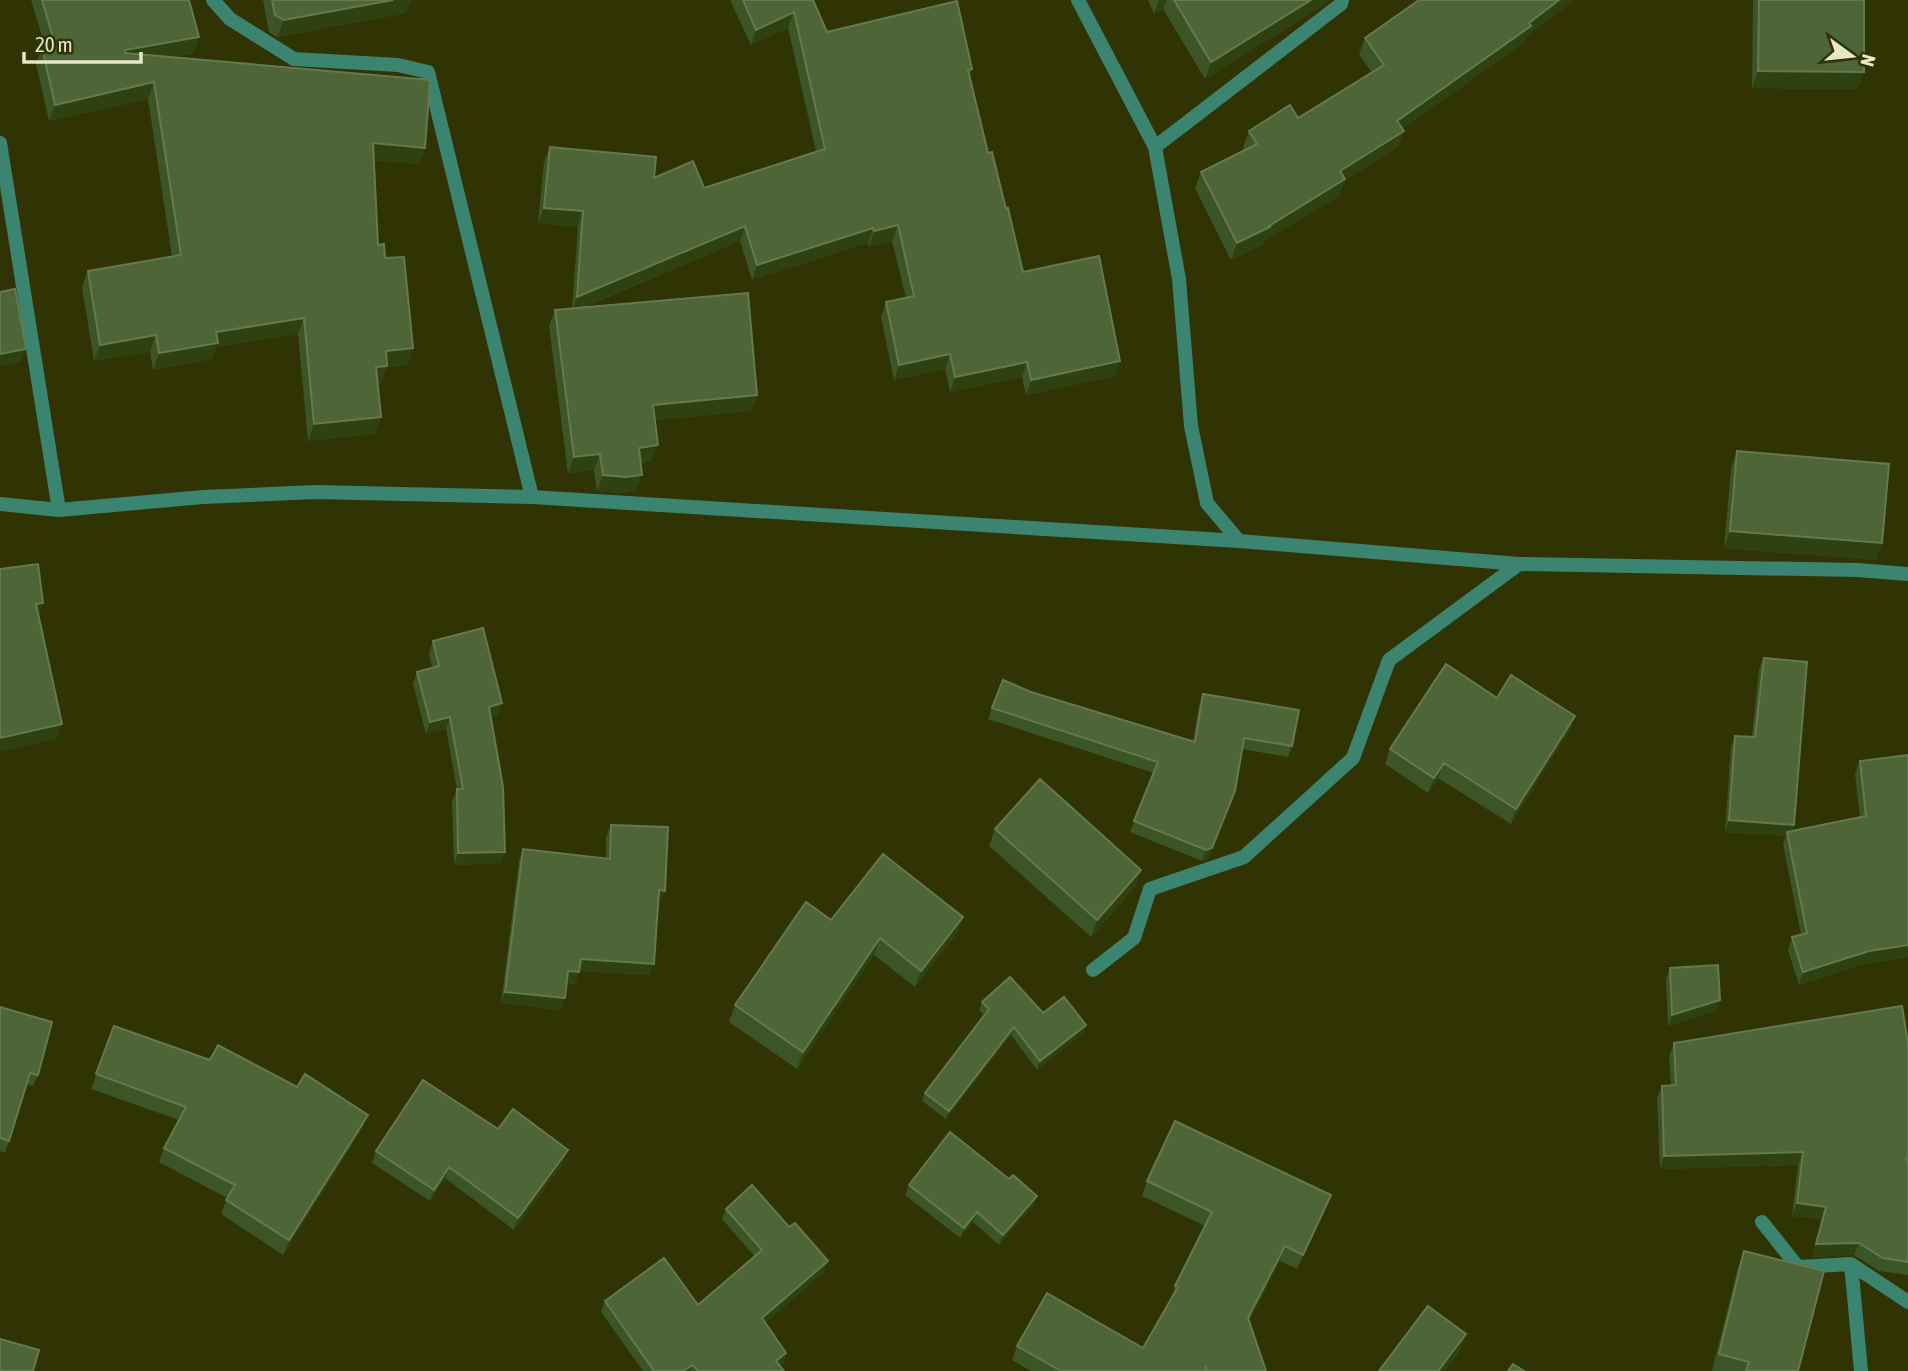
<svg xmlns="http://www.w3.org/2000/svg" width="1908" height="1371" font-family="'Asap Condensed',sans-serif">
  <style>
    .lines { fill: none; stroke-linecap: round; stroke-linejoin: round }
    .street { stroke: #3b8470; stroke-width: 14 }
    .wall { fill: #3c5526 }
    .shaded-wall { fill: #2f4111 }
    .building { fill: #4e6538; stroke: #65794e; stroke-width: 2 }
  </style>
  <rect width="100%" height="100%" fill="#303304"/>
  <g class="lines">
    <!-- street -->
    <path class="street" d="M213,0l17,19 64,40 104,6 30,7 104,425
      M1078,0l77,147 24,132 12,147 16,77 32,38
      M0,143l59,367
      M1155,147l186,-143 1,-4
      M0,504l59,6 144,-13 112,-5 217,5 707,44 280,23 338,6 51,4
      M1093,970l41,-32 16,-49 94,-32 109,-99 36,-98 130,-96
      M1762,1222l36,45 53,-3 57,38
      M1851,1264l10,107"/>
  </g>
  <!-- wall -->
  <path class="wall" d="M31,0h158l10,37 -6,16 -21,4 253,91 -6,16 -45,-4 4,85 7,13 22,107 -20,2 -6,16h-3l3,34 -6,17 -67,7 -10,-107 -82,13 -4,12 -59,11 -3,-18 -56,9 -12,-74 6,-16 84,-15 -24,-157 -99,22 -13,-57 6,-17 3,-1z
    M263,0h148l-5,13 -129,24 -8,-5z
    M730,0h83l14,32 145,37 -3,8 19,76 18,56 17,63 92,104 -89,19 -4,-18 -72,15 -5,-23 -51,11 -13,-63 5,-15 20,-4 -14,-57 -23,6 -1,-4 -116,37 -12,-39 -158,67 175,87 -6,16 -96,9 -3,41 -11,2 -5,28 -16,2 -23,-2 -3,-21 -26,3 -19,-147 6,-16 17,-1 6,-82 -40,-4 6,-61 6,-15 104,31 50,10 112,-37 -28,-123 -37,17z
    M1148,0h178l-2,5 -119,74 -42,-70 -9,5z
    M1753,0h111v72l-7,17 -105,-1z
    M1527,36l-2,6 -123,87 -4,18 -53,33 -6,16 -75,45v3l-33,16 -36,-72 6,-16 44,-22 -2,-3 6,-16 49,-13 73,-46 -12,-18 6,-16z
    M1737,451l145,92 -6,17 -152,-12 7,-80z
    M433,641l69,62 -5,12 -6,2 14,135 -4,11 -47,2 -2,-64 5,-12 -11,-61 -20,6 -13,-50 4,-12 15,-4 -3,-15z
    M1764,658l30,167 -2,6 68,-14 -5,-43 5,-13 48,-6v202l-44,7 -65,21 -11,-35 4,-13 9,-2 -18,-91 3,-8 -61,-4 6,-85 4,-11 17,1 7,-68z
    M1031,692l162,50 6,-37 4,-11 89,52 -4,11 -46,-8 -34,110 -6,2 -72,-29 24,-59 -166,-54 4,-11z
    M1497,698l78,18 -6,15 -58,93 -73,-46 -10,15 -43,-29 5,-15z
    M611,825l50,77h-2l-9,73 -71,-4 -4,13 -8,-1 -2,15 -4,12 -60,-7 18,-142 4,-12 83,10v-22z
    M995,829l146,41 -6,17 -44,50 -102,-91z
    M963,917l-6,16 -42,54 -41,-32 -77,114 -68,-47 6,-17 96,-85z
    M1670,968l46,43 -48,15 -2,-47z
    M982,1002l61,11 43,12 -3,8 -46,37 -26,-35 -65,84 -24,-18 3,-8 59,-78 -5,-5z
    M0,1007l38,68 -5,11 -7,-2 -21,69 -5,-2z
    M114,1026l96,34 87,27 71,28 -6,14 -79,126 -62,-41 6,-16 -68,-36 5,-14 15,-28 -88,-31z
    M1674,1043l234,1v231l-29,-4 -25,-16 -42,2 10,-38 -30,-3 6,-51 -138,4 -3,-71 5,-12h9l-2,-30z
    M498,1129l66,33 -50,68 -69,-52 -15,23 -58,-38 4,-12z
    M1009,1179l28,17 -4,10 -34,39 -26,-23 -13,16 -55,-43 4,-10z
    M1147,1181l184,14 -6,15 -28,59 -17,-8 -31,60 17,50h-235l-19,-11 5,-14 126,2 28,-48 4,-14 30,-60 -63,-30z
    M726,1209l98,63 -59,51 21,30 -3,11 -3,2 4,5h-141l-42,-59 4,-11 93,4 57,-48 -33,-38z
    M1744,1251l54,120h-86l26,-103z"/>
  <!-- shaded-wall -->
  <path class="shaded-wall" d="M393,0h18l-5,13 -129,24 7,-17z
    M1159,0h8l-4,9 -9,5z
    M1311,0h15l-2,5 -119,74 6,-17z
    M1559,0h16l-48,36 -2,6 -134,95 6,-16z
    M794,12l-6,16 -37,17 5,-15z
    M199,37l-6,16 -74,14 6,-17z
    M1758,71l106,1 -7,17 -105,-1z
    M154,82l-6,17 -99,22 6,-16z
    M1404,131l-6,16 -53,33 -6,16 -75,45v3l-33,16 6,-17 32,-17 71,-55z
    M373,143l52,5 -6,16 -52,-4z
    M544,208l39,3 -5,16 -40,-4z
    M898,225l-6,16 -23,6 5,-16z
    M745,226l-5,15 -169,71 6,-15z
    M873,228l-5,15 -116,37 5,-15z
    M304,318l-6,16 -82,13 -4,12 -59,11 6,-17 57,-21z
    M156,335l-6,17 -56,9 6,-16z
    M413,348l-6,17 -20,2 -6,16 -11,1 6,-17 10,-16z
    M26,349l-5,13 -21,5v-13z
    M950,354l-5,15 -51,11 5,-15z
    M1120,361l-5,15 -89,19 5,-15z
    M1027,362l-5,15 -72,15 5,-15z
    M757,395l-6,16 -104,10 6,-16z
    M381,417l-6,17 -67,7 6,-17z
    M658,445l-6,16 -19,3 6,-16z
    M600,454l-6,16 -26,3 6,-16z
    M603,475h39l-6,16 -16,2 -23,-2z
    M1730,531l152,12 -6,17 -152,-12z
    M43,603l-5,15 -2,-14z
    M502,703l-5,12 -12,3 4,-11z
    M1575,716l-6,15 -58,93 5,-15z
    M450,717l-4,11 -20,6 4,-12z
    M62,724l-5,15 -57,13v-14z
    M1444,763l-6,15 -10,15 6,-15z
    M1235,791l-27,68 -6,2 4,-11z
    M1729,820l65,5 -4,11 -3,-4 -1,4 -61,-4z
    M505,852l-4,11 -47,2 4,-12z
    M1141,870l-6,17 -44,50 6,-17z
    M659,890l6,1 -4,11h-6z
    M963,917l-6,16 -42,54 6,-16z
    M880,938l-6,17 -77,114 6,-17z
    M1908,945v12l-44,7 -65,21 4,-13 66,-21z
    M581,959l73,5 -4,11 -73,-4z
    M568,971l11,1 -4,12 -11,-2z
    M505,992l60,6 -4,12 -60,-7z
    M1720,1000l-4,11 -48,15 4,-11z
    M1086,1025l-3,8 -46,37 3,-9z
    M1014,1027l-3,8 -65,84 3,-8z
    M368,1115l-6,14 -79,126 6,-15z
    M568,1150l-4,12 -50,68 4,-12z
    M1803,1152l-5,13 -138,4 4,-13z
    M449,1167l-4,11 -15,23 4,-11z
    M1331,1195l-6,15 -28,59 6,-14z
    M1037,1196l-4,10 -34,39 4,-10z
    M1797,1203l29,4 -4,12 -30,-3z
    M977,1212l-4,10 -13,16 4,-10z
    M1859,1243l-5,12 -42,2 4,-13z
    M1285,1246l-5,15 -37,72 5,-15z
    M828,1261l-4,11 -66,57 4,-11z
    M1466,1334l-7,19 -14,18h-7z
    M786,1353l-3,11 -11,7 4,-10z
    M693,1365l-3,6h-7z"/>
  <!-- building -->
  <path class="building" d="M42,0h147l10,37 -74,13v3l305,27 -5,68 -52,-5 5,102 6,-1 1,14 19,-1 9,91 -27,3 1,15 -11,1 5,50 -67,7 -10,-106 -88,14 2,11 -59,10 -3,-18 -56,10 -12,-74 93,-16 -27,-173 -99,23 -13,-58 13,-3z
    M272,0h121l-109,20 -9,-5z
    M743,0h70l14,32 130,-31 15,68 -4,1 20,83 4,-1 14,57 2,-1 15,64 76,-16 21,105 -89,19 -4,-18 -72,15 -5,-23 -51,11 -13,-63 28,-6 -16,-71 -24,6 -1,-3 -116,37 -12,-39 -168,71 6,-86 -39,-3 6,-61 106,10 -2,21 39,-17 11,27 121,-39 -31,-137 -38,18z
    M1174,0h137l-100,62z
    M1419,0h140l-30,23 2,3 -134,95 7,10 -64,40 5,8 -76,47 1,1 -33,16 -36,-71 56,-28 -8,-13 41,-26 8,13 86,-53 -19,-27z
    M1759,0h105v72l-106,-1z
    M15,289l11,60 -26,5v-62z
    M748,293l9,102 -104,10 5,40 -19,3 3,27 -16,2 -23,-2 -3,-21 -26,3 -19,-147z
    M1737,451l152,13 -7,79 -152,-12z
    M38,564l5,39 -7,1 26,120 -62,14v-169z
    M483,628l19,75 -13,4 14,80 2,65 -47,1 -1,-64h6l-13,-72 -20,5 -13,-50 22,-6 -6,-25z
    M1764,658l43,4 -13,163 -65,-5 6,-84 20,1z
    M1446,664l51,34 14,-23 64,41 -59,93 -72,-46 -10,15 -44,-29z
    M1003,680l28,12 164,50 8,-48 96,16 -7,36 -48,-8 -9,53 -23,57 -6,2 -72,-29 24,-59 -166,-54z
    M1908,755v190l-39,6 -66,21 -11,-35 15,-4 -20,-101 79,-16 -6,-55z
    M1040,779l101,91 -44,50 -102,-91z
    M611,825l57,2 -3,64 -6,-1 -5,74 -73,-5 -2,13 -11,-1 -3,27 -60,-6 18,-143 87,10z
    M883,854l80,63 -42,54 -41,-33 -77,114 -68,-47 71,-103 25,18z
    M1718,965l2,35 -48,15 -2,-47z
    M1010,977l33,36 21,-16 22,28 -46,36 -26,-34 -65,84 -24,-18 64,-84 -7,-7z
    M1902,1006l6,38v115l-3,1h3v102l-25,-4 -24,-15 -43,1 10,-37 -29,-4 6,-51 -139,4 -2,-70 14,-1 -2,-42z
    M0,1007l52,15 -14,53 -8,-2 -21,68 -9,-3z
    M114,1026l96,34 8,-15 79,42 8,-13 63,41 -79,125 -63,-40 9,-15 -71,-37 22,-41 -90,-33z
    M423,1080l75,49 15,-20 55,41 -50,68 -69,-51 -15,23 -58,-39z
    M1175,1121l156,74 -28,60 -18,-9 -37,72 18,53h-59l-1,-4 -2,4h-143l-44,-25 30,-53 96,55 35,-61 -3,-1 37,-74 -65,-31z
    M950,1132l59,47 4,-4 24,21 -34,39 -26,-23 -13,16 -55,-43z
    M752,1185l37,42 6,-4 33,38 -66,57 24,35 -10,8 8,10h-86l-5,-6 -10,6h-29l-49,-70 59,-43 34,47 64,-55 -36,-41z
    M1744,1251l80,20 -26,100h-52l3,-9 -30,-8z
    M1428,1306l38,28 -28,37h-59z
    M0,1339l39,11 -6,21h-33z
    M1513,1364l11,7h-16z"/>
  <!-- north arrow -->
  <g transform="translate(1852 56) rotate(105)" stroke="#303304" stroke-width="5" paint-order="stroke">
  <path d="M0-5L12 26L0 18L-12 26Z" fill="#e4e8c9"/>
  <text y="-10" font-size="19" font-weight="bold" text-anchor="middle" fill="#e4e8c9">N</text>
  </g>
  <!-- scale -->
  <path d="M24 52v10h117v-10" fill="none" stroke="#e4e8c9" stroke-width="3.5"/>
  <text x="35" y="52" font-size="21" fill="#e4e8c9" stroke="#303304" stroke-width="5" paint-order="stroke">20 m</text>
</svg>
